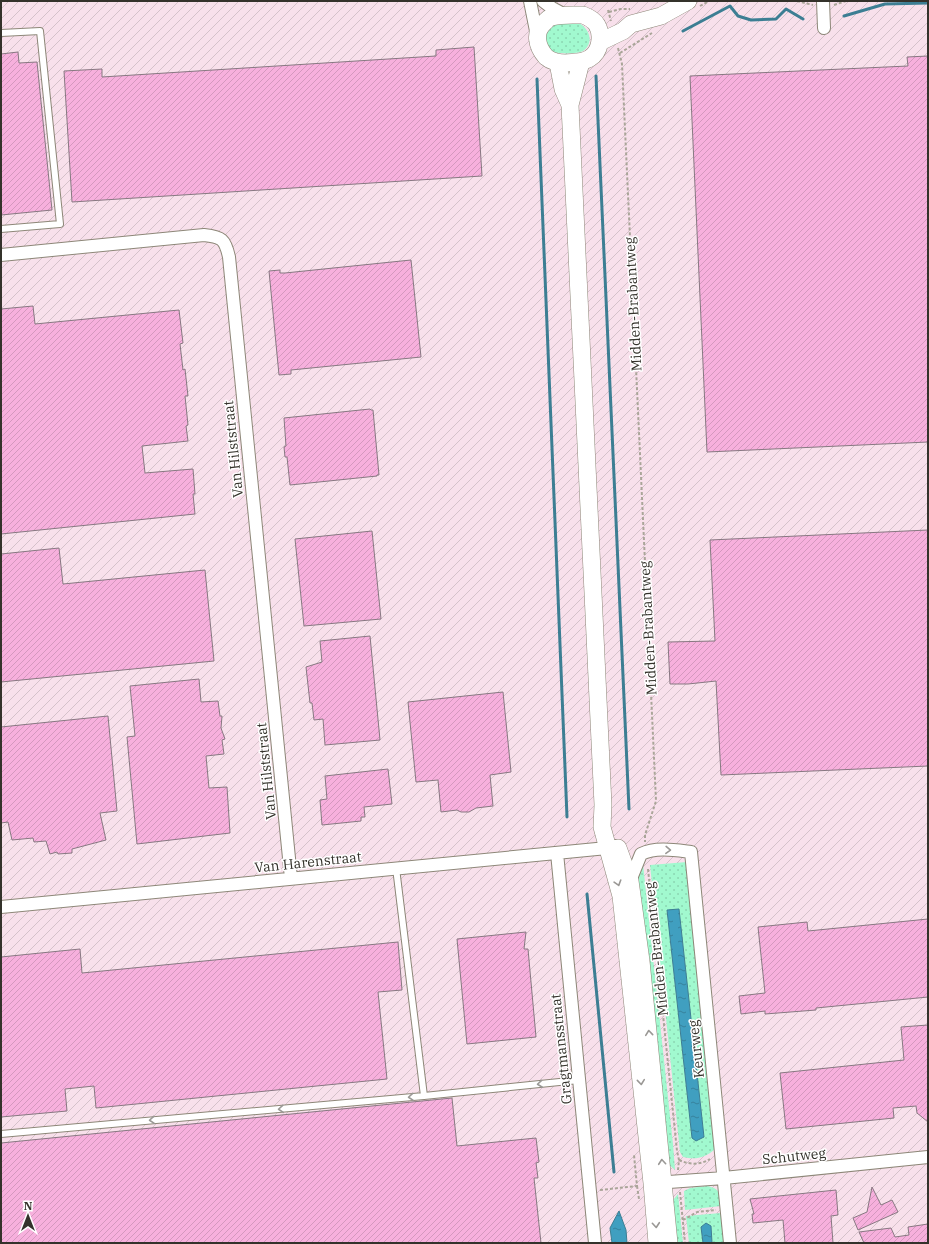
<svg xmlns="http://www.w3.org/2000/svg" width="929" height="1244" font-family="'IBM Plex Serif',serif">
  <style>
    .industrial { fill: url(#industrial-furrows) }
    .grass { fill: url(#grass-dots); fill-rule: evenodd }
    .water { fill: url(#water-ripples); stroke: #3c7e93 }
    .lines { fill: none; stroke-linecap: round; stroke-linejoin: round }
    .stream { stroke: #3c7e93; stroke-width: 3 }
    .building { fill: url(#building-hatch); stroke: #877881 }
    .lane-casing { stroke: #8d8778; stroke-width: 8 }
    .street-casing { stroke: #8d8778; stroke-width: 14 }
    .secondary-casing { stroke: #8d8778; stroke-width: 18 }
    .path { stroke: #aaa599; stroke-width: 2; stroke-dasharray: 3 2; stroke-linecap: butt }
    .lane { stroke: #fff; stroke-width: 6 }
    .street { stroke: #fff; stroke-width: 12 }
    .secondary { stroke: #fff; stroke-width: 17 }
    .oneway { stroke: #9a9895 }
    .labels { text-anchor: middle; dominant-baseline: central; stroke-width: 3; stroke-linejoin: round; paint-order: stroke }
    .street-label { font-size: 14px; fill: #34322b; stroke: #fff }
  </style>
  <defs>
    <pattern id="industrial-furrows" width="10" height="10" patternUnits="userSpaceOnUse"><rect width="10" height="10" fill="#f8e0eb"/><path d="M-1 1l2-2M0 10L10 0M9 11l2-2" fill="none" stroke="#d5c1ca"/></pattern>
    <pattern id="grass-dots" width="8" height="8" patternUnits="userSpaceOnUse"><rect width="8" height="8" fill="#a1f9cf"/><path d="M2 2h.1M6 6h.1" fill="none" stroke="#8bd6b2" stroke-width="1.8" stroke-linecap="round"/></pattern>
    <pattern id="water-ripples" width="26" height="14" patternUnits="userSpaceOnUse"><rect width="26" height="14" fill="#409fc0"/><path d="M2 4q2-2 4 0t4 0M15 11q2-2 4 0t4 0" fill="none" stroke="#36829c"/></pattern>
    <pattern id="building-hatch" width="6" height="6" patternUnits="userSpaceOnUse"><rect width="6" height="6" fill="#f7b0dd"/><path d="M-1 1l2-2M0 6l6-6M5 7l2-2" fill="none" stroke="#d498be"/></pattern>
  </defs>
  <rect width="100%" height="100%" fill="#f8f1e1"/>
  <!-- industrial -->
  <path class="industrial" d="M1,1h927v1242h-927z"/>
  <!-- grass -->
  <path class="grass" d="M578,23c11,4 17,20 5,28 -6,3 -30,4 -34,-2 -2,-3 -3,-9 -4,-12 9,-17 15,-13 33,-14z
    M687,862l28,287c-10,9 -19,11 -32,8l-3,-5 -30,-287zM679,909l25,228 -12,1 -25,-227z
    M643,864l30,280 2,26 -8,-7 -32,-291z
    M707,1186c14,3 12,7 14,20l-36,4 -1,-19 6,-3z
    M678,1194l5,49h-11l-3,-38z
    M721,1213l3,30h-12l-1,-17 -10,1 2,16h-14l-3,-27z"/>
  <!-- water -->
  <path class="water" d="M679,909l25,228 -8,4 -4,-3 -25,-228z
    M619,1211l7,19 1,13h-15l-2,-15z
    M706,1223l5,3 1,17h-9l-2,-16z"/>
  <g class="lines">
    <!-- stream -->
    <path class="stream" d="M844,16l41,-12 43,-1
      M683,31l47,-25 8,10 13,4 25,-1 10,-10 17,10
      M596,76l33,733
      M537,79l30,738
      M587,894l27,278"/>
  </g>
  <!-- building -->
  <path class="building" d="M474,47l8,129 -410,26 -8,-131 38,-2v8l334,-21v-6z
    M18,52l1,11 18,-1 15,148 -51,5v-161z
    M928,56v386l-221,10 -17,-376 218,-10 -1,-9z
    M411,260l10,97 -130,13v4l-12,1 -10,-104 11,-1v3h5z
    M33,306l2,18 144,-14 4,33 -3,1 3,26 2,-1 3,27h-3l3,29 -2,1 2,15 -46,5 3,27 48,-4 2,25h-2l2,20 -194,20v-225z
    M370,409l1,1h2l6,65h-2v1l-87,9 -3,-28h-2l-1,-10 2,-1 -2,-28z
    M928,530v236l-207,9 -5,-94 -28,3h-18l-2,-42 47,-1 -5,-101z
    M372,531l9,88 -77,7 -9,-87z
    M59,548l4,36 142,-14 9,91 -213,21v-128z
    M370,636l10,104 -55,5 -2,-26 -9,1 -2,-17h-2l-4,-36 16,-5 -2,-21z
    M199,679l2,23 17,-1 2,15h2l-1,12 4,11 -3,1 2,14 -18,2 3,32 18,-1 3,46 -93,11 -10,-107 8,-1 -5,-50z
    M503,692l8,80 -21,3 3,31 -17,2 -7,4h-8l-4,-2 -16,2 -3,-32 -22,2 -8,-80z
    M108,716l9,95 -17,2 6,27 -34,9v4l-14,1 -1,-2 -7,2 -4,-13 -12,1 -1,-4 -21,2 -4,-18 -7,1v-96z
    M388,769l4,35 -28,3 1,10h-4v4l-39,4 -2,-25 7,-1 -2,-23z
    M928,919v78l-112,11v2l-51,4v-3l-24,3 -2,-18 26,-3 -7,-66 49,-5 1,9z
    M526,932l-2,17h4l8,88 -69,7 -10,-105z
    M398,942l4,48 -24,2 9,87 -291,29 -2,-22 -29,3 2,22 -66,6v-160l79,-8 2,24z
    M928,1025v97l-11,-9 -1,-7 -23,2 1,10 -108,11 -6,-56 124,-13 -3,-33z
    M452,1098l5,48 79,-8 3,24 -3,1 2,15h-4l7,65h-540v-100z
    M872,1187l9,18 11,-5 6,12 -40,18 -5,-12 14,-6z
    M836,1190l2,25 -7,1 2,27h-48l-2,-23 -30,3 -1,-9h2l-4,-15z
    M928,1224v19h-64l-5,-11 32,-4 4,9 14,-2 -1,-8z"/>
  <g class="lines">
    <defs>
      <path id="lane" d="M1,33l39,-2 20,193 -59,5
        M396,868l28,228
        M1,1134l423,-38 155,-16"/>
      <path id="street" d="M530,1l7,35
        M543,1l9,7 13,7
        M823,1l1,27
        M1,255l203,-20c18,2 21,4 25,22l62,621
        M557,853l38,390
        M630,881l11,-27c15,-7 33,-4 50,-2l39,391
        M1,907l606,-59 8,-2
        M655,1183l69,-5 204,-21"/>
      <path id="secondary" d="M583,15c5,2 11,5 14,10 6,11 3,27 -7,33 -7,5 -16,4 -24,5 -7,0 -14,-1 -20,-6 -9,-10 -13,-25 -1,-35 2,-2 4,-5 7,-5 9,-3 21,-2 31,-2z
        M600,42l23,-11 8,-7 30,-8 27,-15
        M581,62l-11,43 33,700 -1,22 19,69 31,287 5,60
        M558,63l5,26 7,16
        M618,848l12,33 11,80 28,282"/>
    </defs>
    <!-- lane casing -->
    <use href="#lane" class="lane-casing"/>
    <!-- street casing -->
    <use href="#street" class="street-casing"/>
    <!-- secondary casing -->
    <use href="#secondary" class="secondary-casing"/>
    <!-- path -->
    <path class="path" d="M797,1l16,4
      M834,5l12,-4
      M700,6l9,-5
      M608,10l3,11
      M609,12l12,-3h9
      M618,48l4,16 34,737 -11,34v7
      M620,53l32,-20
      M648,869l29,282 2,9 -1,10
      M679,1160c11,5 21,5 31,-1
      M637,1186l2,13
      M600,1190l37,-4 -3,-31
      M680,1192l5,51
      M683,1220l14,-8 19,-2"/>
    <!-- lane -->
    <use href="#lane" class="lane"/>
    <!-- street -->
    <use href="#street" class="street"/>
    <!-- secondary -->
    <use href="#secondary" class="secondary"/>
  </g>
  <!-- one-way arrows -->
  <defs><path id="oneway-chevron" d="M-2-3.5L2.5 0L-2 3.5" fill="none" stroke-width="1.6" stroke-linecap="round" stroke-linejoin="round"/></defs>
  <g class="oneway">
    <use href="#oneway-chevron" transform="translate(668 850) rotate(2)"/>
    <use href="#oneway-chevron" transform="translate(618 883) rotate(73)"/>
    <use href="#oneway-chevron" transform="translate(649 1033) rotate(-96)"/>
    <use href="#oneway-chevron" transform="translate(641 1082) rotate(84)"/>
    <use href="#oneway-chevron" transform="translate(540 1084) rotate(174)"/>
    <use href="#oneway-chevron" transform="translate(411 1097) rotate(175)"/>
    <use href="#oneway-chevron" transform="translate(281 1109) rotate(175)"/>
    <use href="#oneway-chevron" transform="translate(152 1120) rotate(175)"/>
    <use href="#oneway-chevron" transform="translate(662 1162) rotate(-95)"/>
    <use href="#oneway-chevron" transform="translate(656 1225) rotate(85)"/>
  </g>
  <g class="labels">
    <!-- street labels -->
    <g class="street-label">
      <text transform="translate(633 304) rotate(-93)">Midden-Brabantweg</text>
      <text transform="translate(233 449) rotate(-96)">Van Hilststraat</text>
      <text transform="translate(648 628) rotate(-93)">Midden-Brabantweg</text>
      <text transform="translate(266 771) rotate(-96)">Van Hilststraat</text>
      <text transform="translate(308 862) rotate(-6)">Van Harenstraat</text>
      <text transform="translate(656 949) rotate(-96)">Midden-Brabantweg</text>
      <text transform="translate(561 1049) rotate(-96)">Gragtmansstraat</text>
      <text transform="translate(696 1049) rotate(-96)">Keurweg</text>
      <text transform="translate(794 1156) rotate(-6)">Schutweg</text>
    </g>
  </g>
  <!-- border -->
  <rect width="929" height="1244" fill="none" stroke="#34322b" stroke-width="4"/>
  <!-- north arrow -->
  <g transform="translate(28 1216)" stroke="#ffffff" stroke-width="3" paint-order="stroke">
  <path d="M0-3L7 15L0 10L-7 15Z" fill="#34322b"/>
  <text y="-6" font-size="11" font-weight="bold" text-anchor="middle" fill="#34322b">N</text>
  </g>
</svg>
